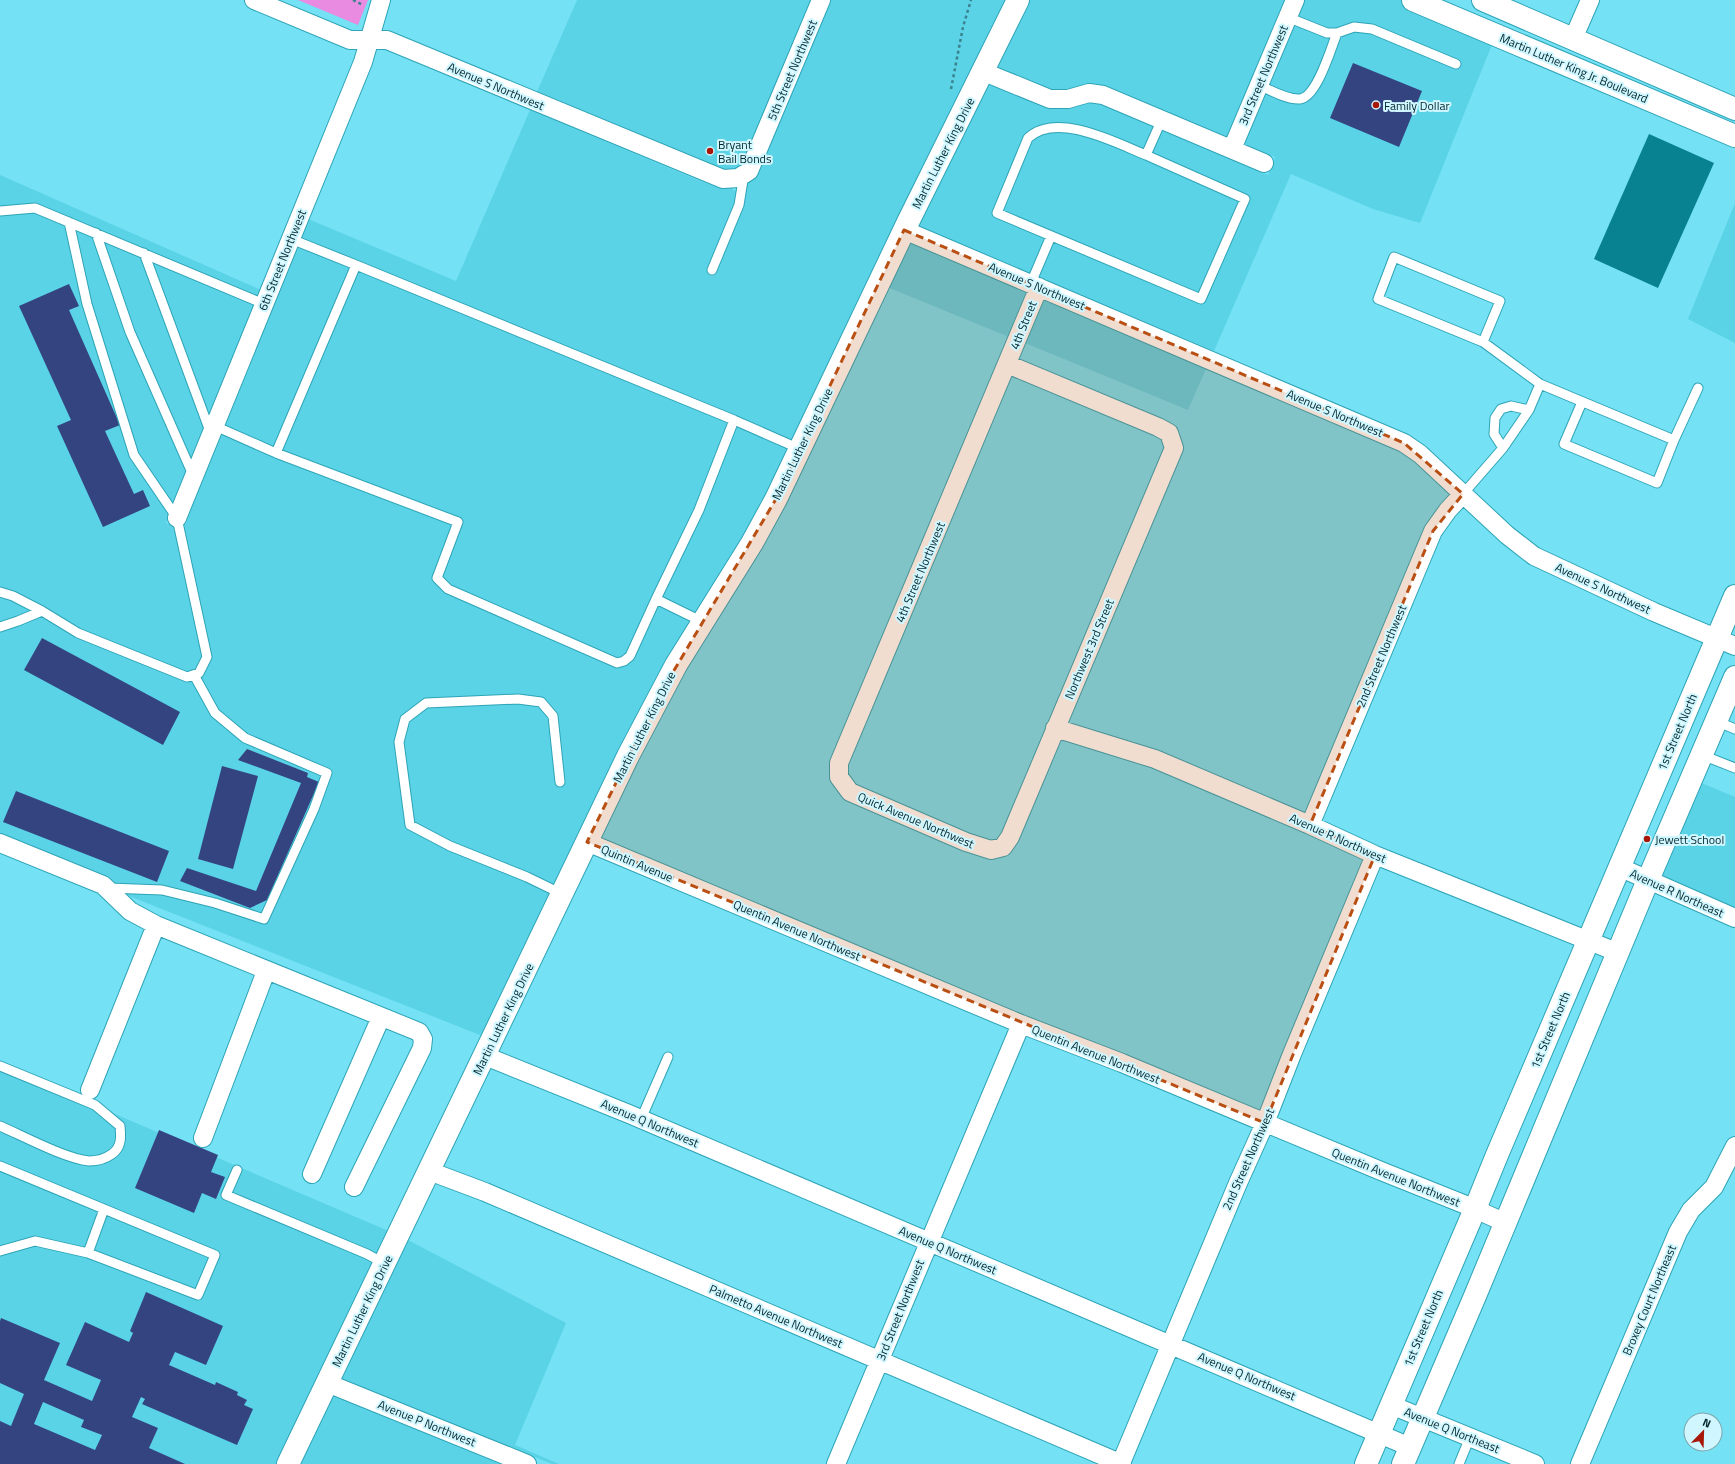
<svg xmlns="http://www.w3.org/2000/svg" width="1735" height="1464" font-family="'Titillium Web',sans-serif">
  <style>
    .built { fill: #5ad3e7 }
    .green { fill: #e98be0 }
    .water { fill: #088191 }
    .building { fill: #344480; fill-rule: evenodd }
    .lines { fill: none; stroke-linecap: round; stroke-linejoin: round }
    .service-casing { stroke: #2ea4b6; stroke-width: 11 }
    .minor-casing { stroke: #2ea4b6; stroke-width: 20 }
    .tertiary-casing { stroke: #2ea4b6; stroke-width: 24 }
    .secondary-casing { stroke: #2ea4b6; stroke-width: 24 }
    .path { stroke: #3a828e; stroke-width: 2.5; stroke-dasharray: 3 3; stroke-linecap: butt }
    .service { stroke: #fff; stroke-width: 9 }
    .minor { stroke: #fff; stroke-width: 18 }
    .tertiary { stroke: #fff; stroke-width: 22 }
    .secondary { stroke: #fff; stroke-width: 22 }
    .marked { fill: #ba4f13; fill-opacity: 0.2; stroke: #ba4f13; stroke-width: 3; stroke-dasharray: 8 5; stroke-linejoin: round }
    .poi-dot { fill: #a81707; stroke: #d0f7ff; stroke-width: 1.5 }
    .labels { text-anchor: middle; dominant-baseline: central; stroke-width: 4; stroke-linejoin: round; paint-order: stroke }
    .street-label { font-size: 12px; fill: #03272d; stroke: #d0f7ff }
    .poi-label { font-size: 12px; fill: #03272d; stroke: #d0f7ff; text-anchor: start }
  </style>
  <rect width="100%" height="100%" fill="#74e1f4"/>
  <!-- built -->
  <path class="built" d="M577,0h235l-69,165 -7,4 -12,1 -187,-78z
    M831,0h178l-240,495 -284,542 -356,-141 -22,-20 -107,-43v-658l261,115 -95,233 16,6 126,-310 148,62 74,-171 165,69 24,9h13l2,3 19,-12 4,-5z
    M1027,0h258l-57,137 -121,-51 -16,-3 -24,7h-14l-57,-24z
    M1304,0h118l75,32 -77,191 -47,-14 -82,-35 -77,177 -298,-126 71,-141 62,24h20l20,-6 11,2 168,71 7,-18 -32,-13z
    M1735,203v140l-47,-24z
    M908,242l119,50 -18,45 -122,-50z
    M1043,299l163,70 -18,41 -163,-67z
    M1699,782l36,15v111l-75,-33z
    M0,1065l391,167 -112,232h-279z
    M406,1239l160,84 -51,122 44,19h-7l-213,-86z
    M331,1395l81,32 90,37h-204z"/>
  <!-- green -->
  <path class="green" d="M298,0h70l-10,25z"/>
  <!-- water -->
  <path class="water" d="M1649,134l65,29 -56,125 -64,-29z"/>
  <!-- building -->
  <path class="building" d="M1353,63l69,28 -23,56 -69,-29z
    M69,284l10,22 -10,4 51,115 -15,6 29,63 9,-4 7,16 -47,21 -46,-101 14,-6 -52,-114z
    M42,638l138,74 -17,33 -139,-75z
    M247,749l61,24 -1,4 12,5 -52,118 -17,8 -70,-27 7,-13 69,23 45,-108 -63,-23z
    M222,766l36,10 -25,93 -35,-10z
    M16,791l153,60 -12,31 -154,-60z
    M159,1130l59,25 -7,17 14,5 -9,22 -14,-6 -8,20 -59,-25z
    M146,1292l77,34 -17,39 -31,-13 -6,13 46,20 1,-3 22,10 -1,3 10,5 -3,5 9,4 -16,36 -95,-41 3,-5 -4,-2 -9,20 26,11 -9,20 36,16h-185v-43l11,5 13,-32 -24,-11v-62l1,-3 59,25 -16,37 48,21 9,-21 -35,-15 19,-43 44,20 4,-9 -3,-2zM43,1402l41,18 -3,7 21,8 -7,15 -61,-26z"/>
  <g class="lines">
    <defs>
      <path id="service" d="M1287,17l40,16h10l17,-6 18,2 84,35
        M1259,85c11,5 28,15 41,14 17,-2 31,-51 37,-66
        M1146,155c-30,-12 -89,-44 -118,-17l-31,75 204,86 44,-100 -99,-44 16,-36
        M0,211l35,-3 229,96
        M96,233l34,99 63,143
        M291,239l65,26
        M144,253l67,181
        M712,270l27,-65 5,-31
        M1031,283l20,-47
        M1483,342l17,-41 -106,-44 -16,42 105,43 57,42 -11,26
        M1540,384l134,56 24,-52
        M1582,402l-18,42 93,39 17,-43
        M215,426l61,27 182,69 -21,56 11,11 169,74 7,-2 6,-5 26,-57
        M276,453l80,-188 378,155
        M1463,494l40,-46 -9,-14 1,-16 6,-9 10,-3 18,4 -26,38
        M0,592l13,4 29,15 36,22 109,44 12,-4 8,-16 -30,-139 -43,-63 -47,-151 -18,-82
        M703,622l-47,-23 43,-89 35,-90 66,29
        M0,627l18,-6 24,-10
        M1716,721l19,8
        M1702,755l33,13
        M560,782l-7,-66 -12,-14 -23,-3 -92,4 -21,16 -6,23 11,83 40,21 77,31 35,17
        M108,888l54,2 53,13 49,16 50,-110 13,-36 -82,-35 -30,-25 -21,-38
        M0,1066l95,39 25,21c1,10 2,21 -8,28 -7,5 -14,7 -23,7 -23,-2 -66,-25 -89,-35
        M641,1119l27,-62
        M0,1166l215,89 -17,40 -110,-42 -53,-12 -35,10
        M237,1170l-11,25 141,59 18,10
        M88,1253l16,-44
        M1459,1464l11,-27"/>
      <path id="minor" d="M254,0l96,40h37l336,139 15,-1 11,-7 72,-171
        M1573,39l17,-39
        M984,72l66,27h18l21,-6 14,2 161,68
        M1232,149l63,-149
        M904,230l500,213 16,11 87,81 27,21 120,56 81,34
        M1007,364l151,63 11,6 5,15 -164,389 -7,10 -12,3 -25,-8 -116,-50 -11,-15v-14l200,-476
        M177,518l186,-456 18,-62
        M1055,728l100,31 155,66 65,30 244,98
        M1310,825l123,-294 15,-21 15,-16
        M587,842l434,182 101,39 259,108 85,34 40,18
        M0,843l103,42 27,26 26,14 263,107 4,7 -1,9 -68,139
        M1619,867l116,51
        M485,1056l144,58 781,333
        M90,1090l66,-165
        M203,1138l63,-167
        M429,1171l56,21 637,272
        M312,1174l69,-157
        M327,1383l200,81
        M1391,1405l144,59
        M1121,1463l117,-280 27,-60 27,-69 83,-199
        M836,1464l185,-440
        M1580,1464l98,-232 13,-22 23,-23 21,-41"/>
      <path id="tertiary" d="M288,1464l340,-708 48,-91 76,-122 24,-44 132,-277 110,-222"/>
      <path id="secondary" d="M1413,0l322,136
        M1483,0l252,109
        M1366,1464l109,-255 22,-54 238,-559
        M1403,1464l72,-168 173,-416 87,-203"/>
    </defs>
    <!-- service casing -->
    <use href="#service" class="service-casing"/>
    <!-- minor casing -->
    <use href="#minor" class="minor-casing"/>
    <!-- tertiary casing -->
    <use href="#tertiary" class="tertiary-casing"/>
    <!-- secondary casing -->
    <use href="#secondary" class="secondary-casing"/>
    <!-- path -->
    <path class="path" d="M353,0l10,5
      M951,89l12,-62 8,-27"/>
    <!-- service -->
    <use href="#service" class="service"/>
    <!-- minor -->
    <use href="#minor" class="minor"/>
    <!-- tertiary -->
    <use href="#tertiary" class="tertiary"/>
    <!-- secondary -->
    <use href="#secondary" class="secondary"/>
  </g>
  <!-- marked area -->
  <path class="marked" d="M904,230l500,213 59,51 -30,37 -123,294 65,30 -110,268 -678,-281 70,-143 119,-200z"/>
  <!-- markers -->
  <g class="poi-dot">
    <circle cx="1376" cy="105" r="4"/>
    <circle cx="710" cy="151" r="4"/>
    <circle cx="1647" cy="839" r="4"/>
  </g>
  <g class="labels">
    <!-- street labels -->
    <g class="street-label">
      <text transform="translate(1574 68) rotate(23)">Martin Luther King Jr. Boulevard</text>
      <text transform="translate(792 70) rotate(-67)">5th Street Northwest</text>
      <text transform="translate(1263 75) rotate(-67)">3rd Street Northwest</text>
      <text transform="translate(496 86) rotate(23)">Avenue S Northwest</text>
      <text transform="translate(943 153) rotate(-63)">Martin Luther King Drive</text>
      <text transform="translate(282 260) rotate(-68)">6th Street Northwest</text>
      <text transform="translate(1037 286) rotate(23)">Avenue S Northwest</text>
      <text transform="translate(1023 325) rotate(-68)">4th Street</text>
      <text transform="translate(1335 413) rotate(23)">Avenue S Northwest</text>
      <text transform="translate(802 444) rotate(-64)">Martin Luther King Drive</text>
      <text transform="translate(920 572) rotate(-67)">4th Street Northwest</text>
      <text transform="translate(1603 588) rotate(25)">Avenue S Northwest</text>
      <text transform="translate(1089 649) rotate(-67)">Northwest 3rd Street</text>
      <text transform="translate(1381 656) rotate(-67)">2nd Street Northwest</text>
      <text transform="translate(644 727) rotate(-63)">Martin Luther King Drive</text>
      <text transform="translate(1677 732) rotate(-67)">1st Street North</text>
      <text transform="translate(916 820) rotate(23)">Quick Avenue Northwest</text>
      <text transform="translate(1338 838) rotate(24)">Avenue R Northwest</text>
      <text transform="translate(637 863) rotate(23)">Quintin Avenue</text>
      <text transform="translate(1677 893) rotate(24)">Avenue R Northeast</text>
      <text transform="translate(797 930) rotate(23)">Quentin Avenue Northwest</text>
      <text transform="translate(503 1019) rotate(-64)">Martin Luther King Drive</text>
      <text transform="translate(1550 1030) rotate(-67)">1st Street North</text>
      <text transform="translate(1096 1054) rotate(22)">Quentin Avenue Northwest</text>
      <text transform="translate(650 1123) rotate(23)">Avenue Q Northwest</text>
      <text transform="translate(1248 1159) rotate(-66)">2nd Street Northwest</text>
      <text transform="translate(1396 1177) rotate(22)">Quentin Avenue Northwest</text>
      <text transform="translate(948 1250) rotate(23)">Avenue Q Northwest</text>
      <text transform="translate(1649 1300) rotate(-67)">Broxey Court Northeast</text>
      <text transform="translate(900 1310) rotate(-68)">3rd Street Northwest</text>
      <text transform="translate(362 1311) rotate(-64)">Martin Luther King Drive</text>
      <text transform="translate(776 1316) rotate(23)">Palmetto Avenue Northwest</text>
      <text transform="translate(1423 1328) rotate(-67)">1st Street North</text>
      <text transform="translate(1247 1376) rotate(23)">Avenue Q Northwest</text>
      <text transform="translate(427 1423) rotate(22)">Avenue P Northwest</text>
      <text transform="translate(1452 1430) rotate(22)">Avenue Q Northeast</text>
    </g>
    <!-- poi labels -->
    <g class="poi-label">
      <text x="1384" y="105">Family Dollar</text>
      <text x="718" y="144">Bryant<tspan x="718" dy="14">Bail Bonds</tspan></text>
      <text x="1655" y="839">Jewett School</text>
    </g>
  </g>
  <!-- north arrow -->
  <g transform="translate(1703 1432) rotate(23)"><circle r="19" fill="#d0f7ff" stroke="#7ea4ab"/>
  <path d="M0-3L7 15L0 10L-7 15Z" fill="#a81707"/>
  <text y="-6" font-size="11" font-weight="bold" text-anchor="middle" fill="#03272d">N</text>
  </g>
</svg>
